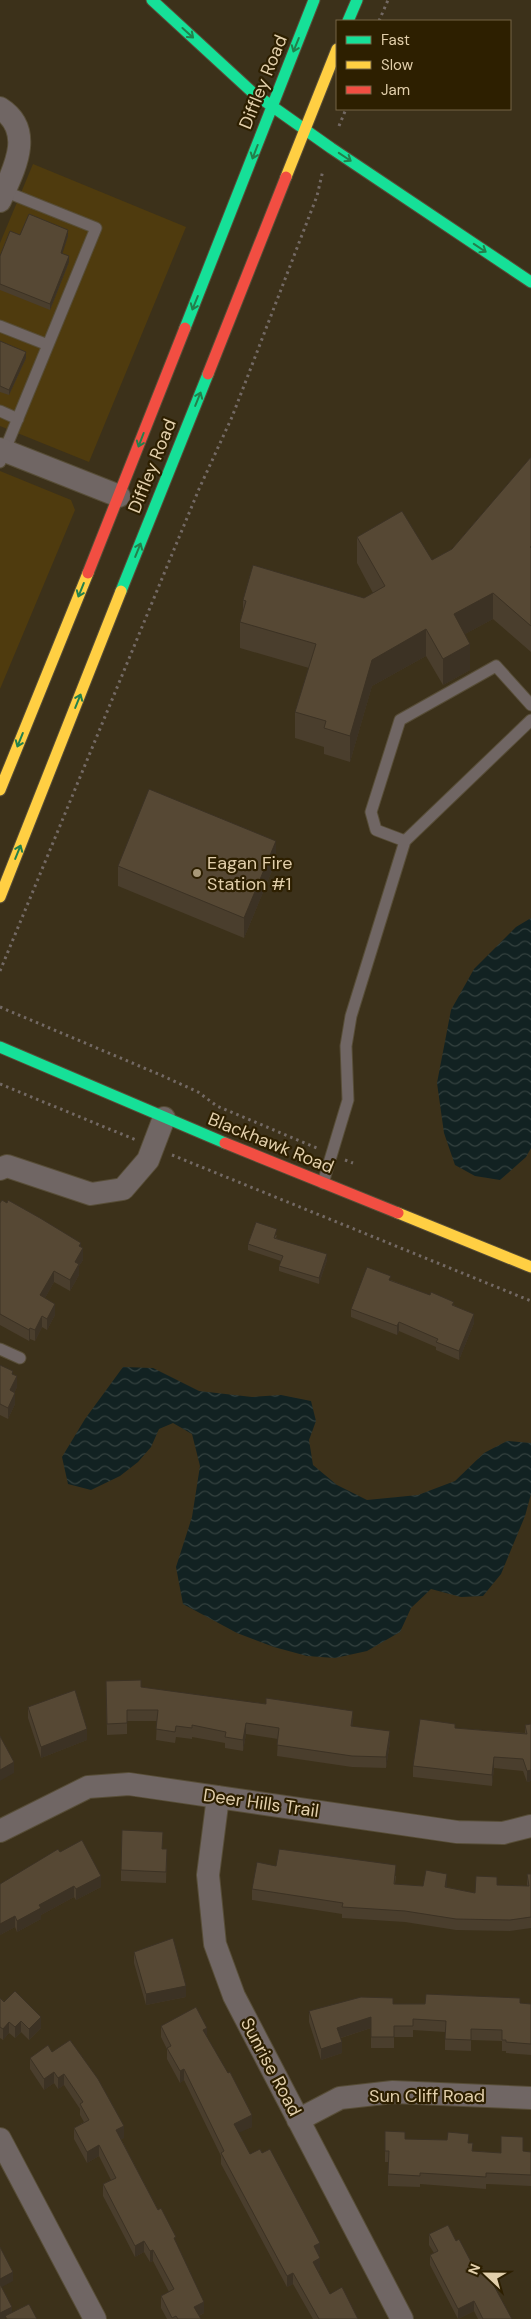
<svg xmlns="http://www.w3.org/2000/svg" width="531" height="2319" font-family="'DM Sans',sans-serif">
  <style>
    .built { fill: #4f3b0e }
    .water { fill: url(#water-waves) }
    .lines { fill: none; stroke-linecap: round; stroke-linejoin: round }
    .lane-casing { stroke: #574d37; stroke-width: 13 }
    .street-casing { stroke: #574d37; stroke-width: 24 }
    .fast-casing { stroke: #574d37; stroke-width: 13 }
    .slow-casing { stroke: #574d37; stroke-width: 13 }
    .jam-casing { stroke: #574d37; stroke-width: 13 }
    .path { stroke: #736964; stroke-width: 3; stroke-dasharray: 2.5 4; stroke-linecap: butt }
    .lane { stroke: #706664; stroke-width: 11 }
    .street { stroke: #706664; stroke-width: 22 }
    .fast { stroke: #16e098; stroke-width: 11 }
    .slow { stroke: #ffcf43; stroke-width: 11 }
    .jam { stroke: #f24e42; stroke-width: 11 }
    .wall { fill: #4a3e2d }
    .shaded-wall { fill: #3c3224 }
    .building { fill: #564834; stroke: #3c3224 }
    .oneway { stroke: #22804c }
    .poi-dot { fill: #a89878; stroke: #2d1f00; stroke-width: 2 }
    .labels { text-anchor: middle; dominant-baseline: central; stroke-width: 4.5; stroke-linejoin: round; paint-order: stroke }
    .street-label { font-size: 18px; fill: #e2cfab; stroke: #2d1f00 }
    .poi-label { font-size: 18px; fill: #e2cfab; stroke: #2d1f00; text-anchor: start }
  </style>
  <defs>
    <pattern id="water-waves" width="16" height="10" patternUnits="userSpaceOnUse" patternTransform="scale(1.25)"><rect width="16" height="10" fill="#122222"/><path d="M0 5q4-4 8 0t8 0" fill="none" stroke="#34413f"/></pattern>
  </defs>
  <rect width="100%" height="100%" fill="#3c311a"/>
  <!-- built -->
  <path class="built" d="M33,164l153,63 -97,235 -89,-36v-183z
    M0,471l71,29 4,10 -75,179z"/>
  <!-- water -->
  <path class="water" d="M531,918v230l-5,9 -26,23 -25,-4 -20,-11 -11,-32 -7,-50 14,-73 23,-41 42,-42z
    M123,1367l30,1 46,23 53,6 29,-2 30,6 5,20 -7,19 4,25 24,20 30,15 51,-5 37,-14 29,-28 23,-12 24,2v51l-6,22 -24,58 -18,22 -22,1 -30,-8 -20,19 -11,24 -33,19 -32,7 -28,-2 -33,-9 -37,-14 -54,-29 -7,-37 16,-50 8,-51 -8,-32 -19,-11 -14,6 -8,18 -13,15 -18,14 -29,14 -23,-6 -6,-27 23,-38z"/>
  <g class="lines">
    <defs>
      <path id="lane" d="M0,326l48,19
        M0,411l18,8
        M0,462l96,-234 -92,-37
        M405,841l-29,-11 -5,-18 29,-92 96,-54 35,39
        M323,1183l25,-83 -2,-54 5,-30 54,-175 126,-121
        M0,1349l20,9"/>
      <path id="street" d="M0,108c36,23 13,63 0,93
        M0,449l119,47
        M0,1169l7,-3 84,28 32,-5 25,-29 16,-42
        M218,1797l-10,78 7,69 19,52 168,323
        M0,1831l88,-44 41,-3 328,48 46,1 28,-7
        M298,2120l42,-22 53,-6 138,6
        M0,2139l95,180"/>
      <path id="fast" d="M152,0l100,92 79,56 200,134
        M348,21l9,-21
        M185,328l129,-328
        M121,591l87,-217
        M0,1047l225,96"/>
      <path id="slow" d="M286,177l51,-128
        M0,790l88,-217
        M0,897l121,-306
        M398,1213l133,54"/>
      <path id="jam" d="M208,374l78,-197
        M88,573l97,-245
        M225,1143l173,70"/>
    </defs>
    <!-- lane casing -->
    <use href="#lane" class="lane-casing"/>
    <!-- street casing -->
    <use href="#street" class="street-casing"/>
    <!-- fast casing -->
    <use href="#fast" class="fast-casing"/>
    <!-- slow casing -->
    <use href="#slow" class="slow-casing"/>
    <!-- jam casing -->
    <use href="#jam" class="jam-casing"/>
    <!-- path -->
    <path class="path" d="M379,21l9,-21
      M339,126l7,-17
      M0,971l199,-482 33,-72 85,-221 6,-26
      M0,1007l163,69 35,16 19,14 102,43
      M0,1084l136,56
      M172,1155l359,146
      M345,1160l8,3"/>
    <!-- lane -->
    <use href="#lane" class="lane"/>
    <!-- street -->
    <use href="#street" class="street"/>
    <!-- fast -->
    <use href="#fast" class="fast"/>
    <!-- slow -->
    <use href="#slow" class="slow"/>
    <!-- jam -->
    <use href="#jam" class="jam"/>
  </g>
  <!-- wall -->
  <path class="wall" d="M20,235l48,1 -6,17 7,9 -19,48 -50,-20v-34z
    M0,341l26,17 -17,37 -9,-3z
    M531,457v195l-38,-33 -28,15 5,36 -27,15 -17,-29 -54,30 -22,76 -26,-8v-7l-29,-9v-26l14,-44 -69,-20v-26l3,-11v-11l121,-2 9,-5 -16,-30v-26l75,23 20,-11z
    M276,861l-32,77 -126,-52v-20z
    M0,1203l81,44 2,13 -4,6v9l-9,16 -16,-9 -9,16 10,17 -8,15 -5,-3 -7,14 -5,-2 -1,2 -29,-16z
    M277,1235l-1,3 51,22 -8,24 -40,-13v-5l2,-5 -33,-11v-6z
    M391,1280l63,25 20,18 -15,37 -23,-10v-3l-37,-16 -2,4 -46,-18v-8z
    M0,1365l13,9 4,13 -3,6 1,11 -7,15 -8,-4z
    M106,1681l35,6 212,35 -1,4 38,16 -4,26 -34,-1 -75,-11 1,-17 -32,-5 -3,17 -18,-3v-5l-33,-6v2l-16,-2 -1,6 -19,-3 1,-19h-30v13l-20,1z
    M28,1707l59,33 -46,18 -13,-40z
    M531,1724v57l-4,1 -4,-11 -29,-3 -2,18 -79,-9v-11l42,-38 70,5v-8z
    M163,1849h4l-1,34 -45,-2v-11z
    M60,1852l41,35 -25,13 -2,-3 -33,18v4l-24,13 -2,-5 -15,8z
    M527,1874h4v54l-21,3 -54,-1 -51,-8 -63,-4v-4l-90,-14v-11l144,-13 -1,8 28,2 24,-1v2l28,6 22,-8 30,1z
    M134,1952l52,45 -40,8 -12,-42z
    M0,1998l41,30 -12,12 -8,-8 -6,6 -6,-5 -6,7 -3,-2z
    M520,2003l11,1v51l-25,-2v-2h-4v-10l-31,-1v11l-26,-1v-18l-32,-2v7h-19v11h-23v-20l-30,10 1,15 -21,7 -12,-38v-11l84,-7z
    M161,2026l46,11 45,90 -14,5 12,22 70,100 -2,1 2,15 -2,1 12,23 28,25h-45l-20,-35 -6,3 -66,-123v-8l-37,-76 -4,3 -13,-24v-10l-6,-12z
    M52,2052l72,86 -3,1 55,105 28,69 -5,3 2,3h-34l-6,-11v-12l8,-4 -16,-31 -3,1 -6,-10 -9,5 -14,-27 -18,-34v-12l8,-4 -12,-24 -12,7 -13,-24v-11l10,-6 -4,-7v-6l-16,-24 -6,4 -4,-6 -10,7 -14,-21v-11z
    M385,2131l20,8 64,4 4,8 28,2 22,-2 8,1v34l-45,-2v5l-66,-5v3l-32,-1v-24h-3z
    M429,2234l27,7 22,34 34,44h-34l-4,-8 -16,8 -28,-54v-10l4,-2 -5,-8z"/>
  <!-- shaded-wall -->
  <path class="shaded-wall" d="M68,230v6l-7,22v-5z
    M69,256v6l-19,48v-6z
    M26,352v6l-17,37v-5z
    M493,593v26l-39,21v-26z
    M426,629v27l-54,30 -22,76v-26l22,-76z
    M470,644v26l-27,15v-26z
    M276,841v20l-32,77v-20z
    M81,1243v9l2,-4v12l-4,6v9l-9,16v-11l9,-34z
    M327,1254v6l-8,24v-6z
    M54,1271v11l-14,25v-12z
    M55,1304v11l-8,15v-11z
    M474,1314v9l-15,37v-9z
    M42,1316v11l-7,14v-11z
    M399,1322v9l-2,4v-9z
    M30,1328v11l-1,2v-11z
    M17,1376v11l-7,15v-12z
    M15,1393v11l-7,15v-11z
    M353,1711v11l-2,15v-11z
    M246,1723v11l-3,17v-11z
    M87,1729v11l-46,18v-11z
    M390,1731v11l-4,26v-11z
    M494,1757v11l-2,18v-11z
    M14,1762v11l-14,8v-11z
    M531,1770v11l-4,1v-11z
    M447,1874v11l-2,13v-11z
    M101,1876v11l-25,13v-11z
    M74,1886v11l-33,18v4l-24,13v-11l22,-16z
    M15,1916v11l-15,8v-11z
    M186,1986v11l-40,8v-11z
    M41,2017v11l-12,12v-11z
    M371,2017v11l-34,11v-11z
    M21,2021v11l-6,6v-11z
    M9,2022v11l-6,7v-11z
    M207,2028v11l-4,-9z
    M342,2042v11l-21,7v-11z
    M184,2069v11l-4,3v-12z
    M54,2072v11l-10,7v-11z
    M64,2074v11l-6,4v-11z
    M252,2115v12l-18,8v-11z
    M124,2126v12l-8,4v-12z
    M99,2145v11l-12,7v-11z
    M144,2241v11l-9,5v-11z
    M320,2243v11l-6,3v-11z
    M153,2250v11l-3,1v-11z
    M320,2258v12l-7,3v-11z
    M13,2272v9l-13,7v-9z
    M293,2273v11l-6,3v-11z
    M474,2301v10l-16,8v-10z
    M204,2302v11l-10,5v-11z
    M12,2307v8l-7,1v3h-5v-6z"/>
  <!-- building -->
  <path class="building" d="M29,214l39,16 -7,23 8,3 -19,48 -50,-20v-28l10,-25 10,4z
    M0,341l26,11 -17,38 -9,-4z
    M531,457v89l-1,1 1,1v78l-38,-33 -39,21 16,30 -27,15 -17,-30 -54,31 -22,76 -26,-8 2,-7 -31,-9 21,-68 -76,-22 6,-21 -3,-1 10,-35 111,33 21,-12 -28,-49 45,-26 30,49 20,-11z
    M149,789l127,52 -32,77 -126,-52z
    M2,1200l5,3 1,-3 32,18 41,25 -2,3 4,2 -8,14 4,2 -9,16 -16,-9 -14,24 15,9 -8,15 -5,-3 -7,14 -5,-2 -1,2 -29,-16v-111z
    M256,1222l21,7 -3,9 53,16 -8,24 -40,-12 4,-10 -35,-12z
    M367,1267l24,9 -2,4 41,15 1,-3 23,10 -2,3 22,9 -15,37 -23,-9 2,-3 -39,-17 -2,4 -46,-17z
    M0,1365l13,6 -1,3 5,2 -7,14 5,3 -7,15 -8,-4z
    M141,1680v7l125,17v-6l87,13 -2,15 39,5 -4,26 -34,-1 -75,-11 2,-17 -33,-5 -3,17 -18,-3 1,-5 -34,-7v3l-16,-2 -1,6 -19,-3 2,-19h-31v13l-20,1 -1,-43z
    M75,1690l12,39 -46,18 -13,-40z
    M420,1719l35,5v4l72,6 -2,-9 6,-1v46l-4,1 -4,-12 -29,-2 -2,18 -79,-9z
    M0,1736l14,26 -14,8z
    M122,1830l41,2 -1,17h5l-1,23 -45,-2z
    M82,1840l19,36 -25,13 -2,-3 -35,19 2,3 -24,13 -2,-5 -15,8v-40l58,-35 2,3z
    M279,1849l117,16 -2,19 29,2 3,-16 21,4 -2,13 30,6 1,-17 21,1v8l32,1 -2,-12h4v43l-21,3 -54,-1 -51,-8 -63,-4 1,-4 -91,-14 5,-27 19,4z
    M173,1938l13,48 -40,8 -12,-42z
    M15,1991l26,26 -12,12 -8,-8 -6,6 -6,-5 -6,7 -3,-2v-29l4,4z
    M426,1994l94,4v5l11,1v40l-25,-2v-2h-4v-10l-31,-1v11l-26,-1 1,-18 -33,-2v7h-19v11h-23v-20l-34,11 5,14 -21,7 -12,-38 52,-14 32,1v6h32z
    M196,2007l11,21 -4,2 25,43 2,-1 22,43 -18,9 16,30 10,-5 2,4 8,-4 50,94 -6,3 6,12 -7,4 17,32 12,-7 16,32h-39l-26,-46 -6,3 -66,-123 3,-2 -40,-82 -4,2 -13,-23 4,-2 -10,-20z
    M70,2040l28,39 26,47 -8,4 42,80 3,-2 15,29 -2,1 30,64 -10,5 7,12h-23l-2,-3 -4,2 -11,-22 13,-7 -21,-39 -3,1 -6,-10 -9,5 -14,-27 -18,-35 13,-6 -17,-33 -12,7 -13,-24 15,-8 -9,-16 3,-2 -19,-28 -6,4 -4,-6 -10,7 -14,-21 18,-13 4,7z
    M385,2131l20,1v7l42,1 1,-8 21,2 -1,9h5l-1,8 29,2v-17l22,1v14l8,1v23l-45,-2v4l-66,-4v3l-32,-2 1,-23h-4z
    M448,2225l8,16 3,-2 19,36 8,-4 26,48h-29l-9,-18 -16,8 -28,-54 8,-4 -9,-17z
    M0,2247l13,25 -13,7z
    M0,2284l12,23 -12,6z
    M29,2304l8,15h-30l-2,-3z"/>
  <!-- one-way arrows -->
  <defs><path id="oneway-shaft" d="M-6 0H5M1.5-3L5.5 0L1.5 3" fill="none" stroke-width="1.6" stroke-linecap="round" stroke-linejoin="round" transform="scale(1.25)"/></defs>
  <g class="oneway">
    <use href="#oneway-shaft" transform="translate(188 33) rotate(42)"/>
    <use href="#oneway-shaft" transform="translate(296 45) rotate(112)"/>
    <use href="#oneway-shaft" transform="translate(255 152) rotate(111)"/>
    <use href="#oneway-shaft" transform="translate(345 157) rotate(34)"/>
    <use href="#oneway-shaft" transform="translate(480 248) rotate(34)"/>
    <use href="#oneway-shaft" transform="translate(195 303) rotate(112)"/>
    <use href="#oneway-shaft" transform="translate(198 399) rotate(-68)"/>
    <use href="#oneway-shaft" transform="translate(141 440) rotate(111)"/>
    <use href="#oneway-shaft" transform="translate(138 550) rotate(-68)"/>
    <use href="#oneway-shaft" transform="translate(81 590) rotate(112)"/>
    <use href="#oneway-shaft" transform="translate(78 701) rotate(-68)"/>
    <use href="#oneway-shaft" transform="translate(20 740) rotate(112)"/>
    <use href="#oneway-shaft" transform="translate(18 852) rotate(-68)"/>
  </g>
  <!-- markers -->
  <circle class="poi-dot" cx="197" cy="873" r="5"/>
  <g class="labels">
    <!-- street labels -->
    <g class="street-label">
      <text transform="translate(263 82) rotate(-68)">Diffley Road</text>
      <text transform="translate(152 466) rotate(-68)">Diffley Road</text>
      <text transform="translate(271 1143) rotate(22)">Blackhawk Road</text>
      <text transform="translate(261 1803) rotate(8)">Deer Hills Trail</text>
      <text transform="translate(271 2067) rotate(62)">Sunrise Road</text>
      <text x="427" y="2096">Sun Cliff Road</text>
    </g>
    <!-- poi labels -->
    <g class="poi-label">
      <text x="207" y="863">Eagan Fire<tspan x="207" dy="21">Station #1</tspan></text>
    </g>
  </g>
  <!-- legend -->
  <rect x="336" y="20" width="175" height="90" fill="#2d1f00" stroke="#756544"/>
  <rect x="346" y="36" width="25" height="8" fill="#16e098" stroke="#756544"/>
  <text x="381" y="45" font-size="15" fill="#e2cfab">Fast</text>
  <rect x="346" y="61" width="25" height="8" fill="#ffcf43" stroke="#756544"/>
  <text x="381" y="70" font-size="15" fill="#e2cfab">Slow</text>
  <rect x="346" y="86" width="25" height="8" fill="#f24e42" stroke="#756544"/>
  <text x="381" y="95" font-size="15" fill="#e2cfab">Jam</text>
  <!-- north arrow -->
  <g transform="translate(486 2274) rotate(292)" stroke="#2d1f00" stroke-width="4" paint-order="stroke">
  <path d="M0-4L9 19L0 12L-9 19Z" fill="#e2cfab"/>
  <text y="-8" font-size="14" font-weight="bold" text-anchor="middle" fill="#e2cfab">N</text>
  </g>
</svg>
